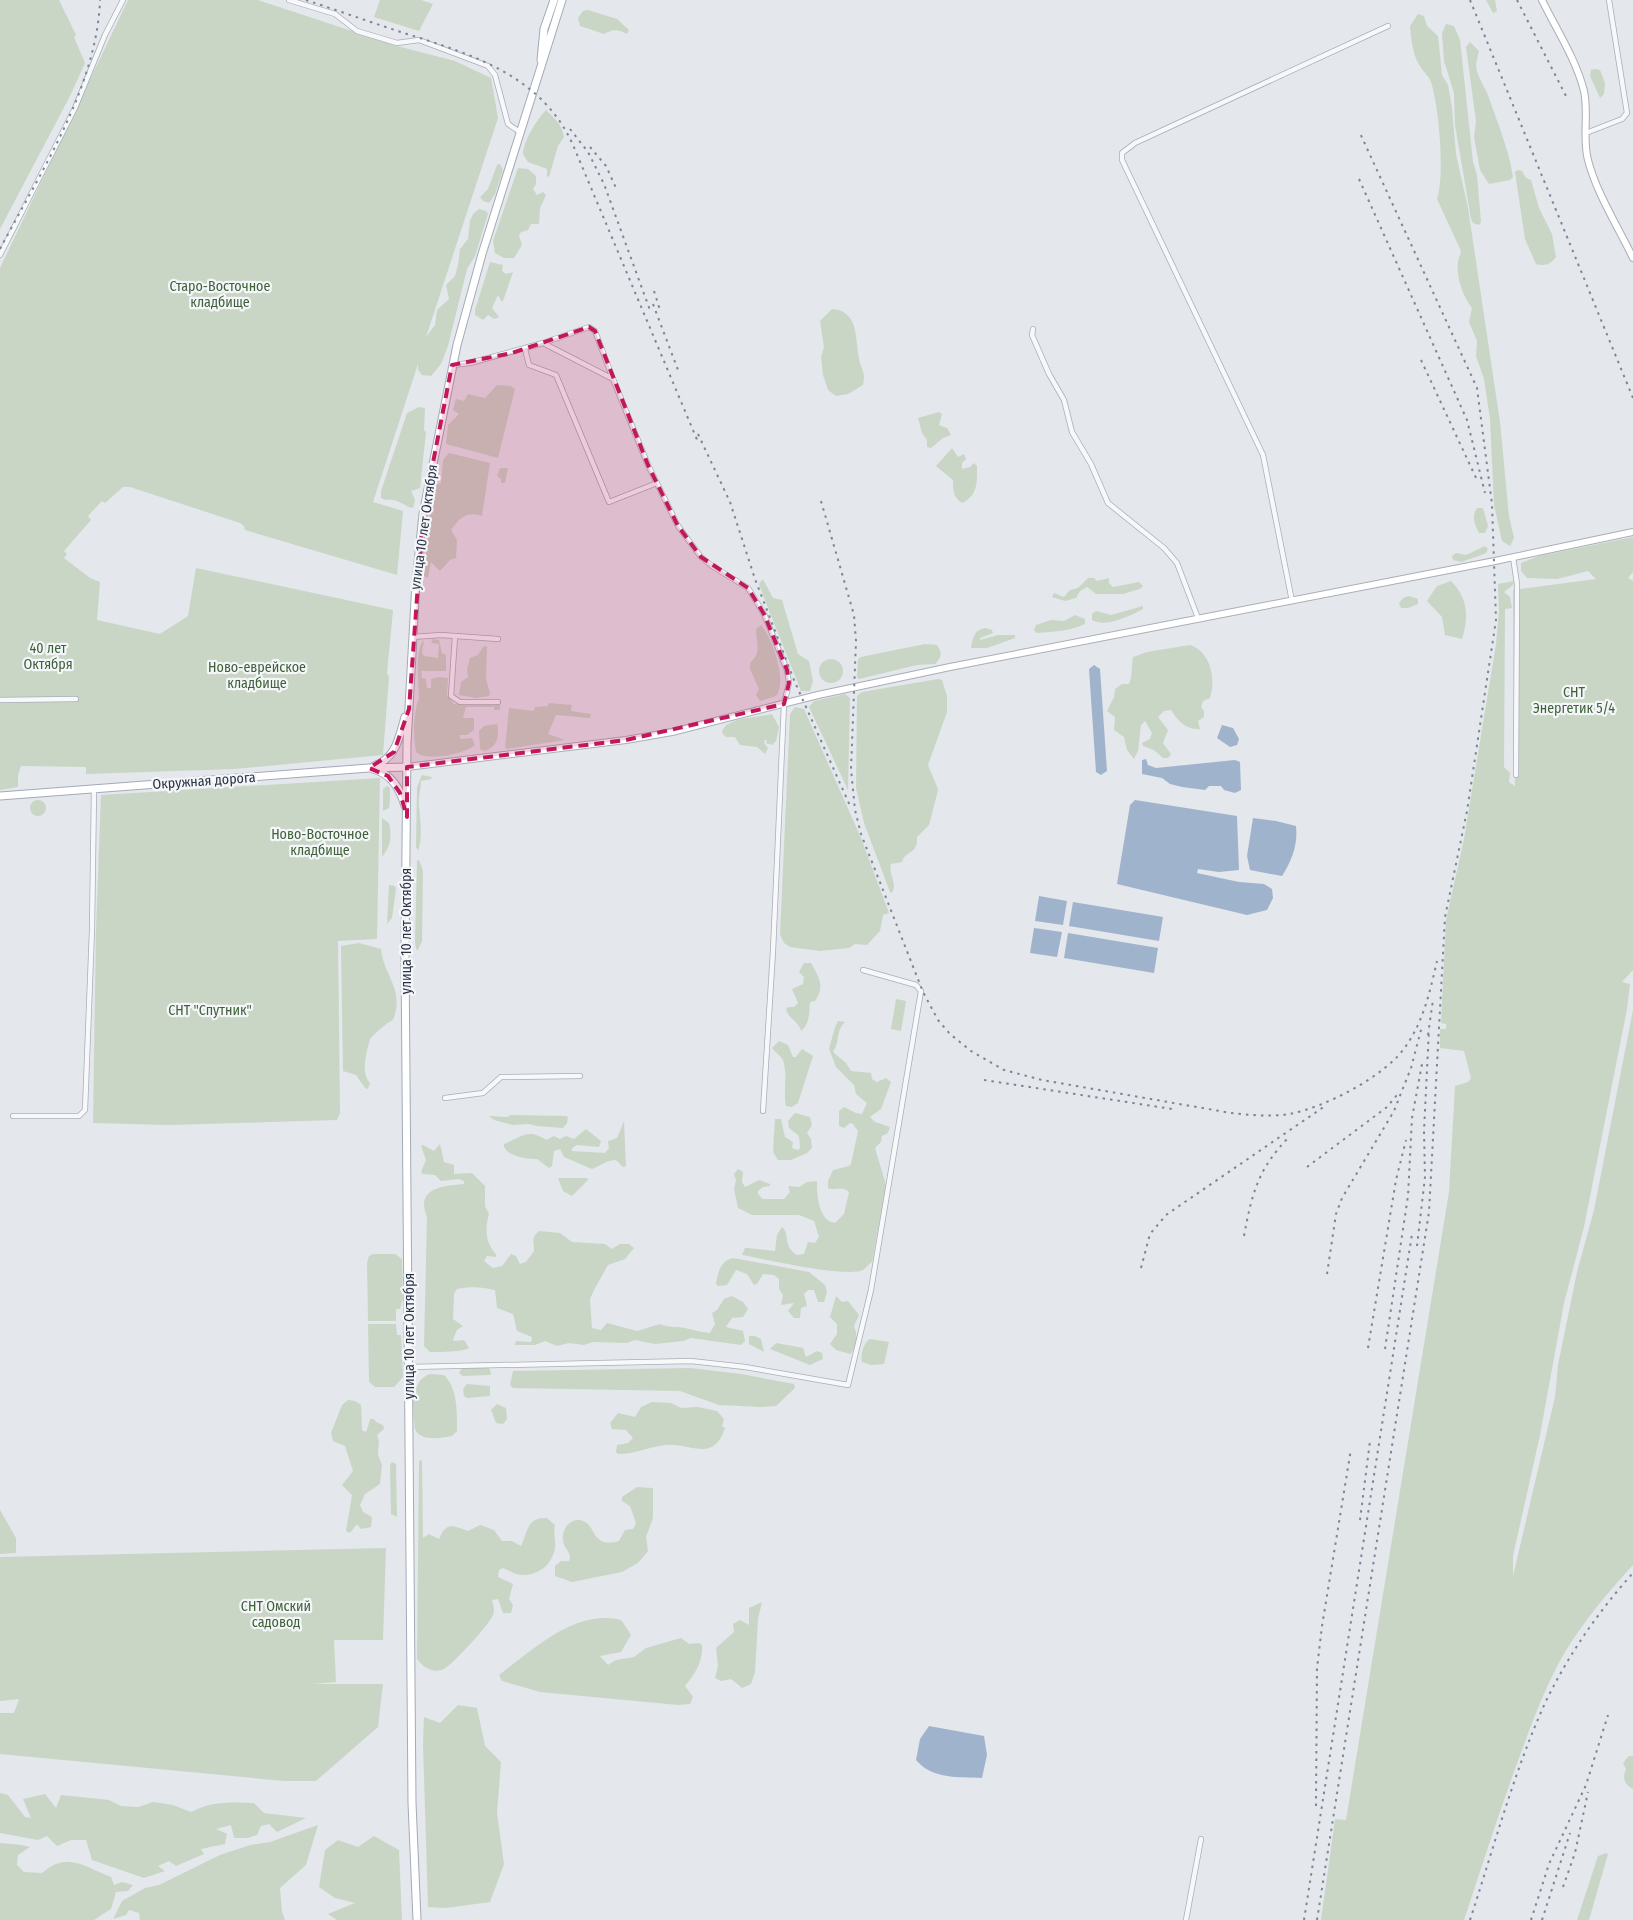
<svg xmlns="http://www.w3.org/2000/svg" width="1633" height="1920" font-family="'Fira Sans Condensed',sans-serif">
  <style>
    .green { fill: #c9d6c5 }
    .water { fill: #9fb4cc }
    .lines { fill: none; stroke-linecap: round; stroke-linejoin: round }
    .street-casing { stroke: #a9aeb7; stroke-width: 6 }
    .secondary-casing { stroke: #a9aeb7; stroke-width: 8 }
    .primary-casing { stroke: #a3abb8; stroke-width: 9 }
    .street { stroke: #f7f8fa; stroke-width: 4.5 }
    .secondary { stroke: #fff; stroke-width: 6 }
    .primary { stroke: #fff; stroke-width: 7 }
    .rail { stroke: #7d8696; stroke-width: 2; stroke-dasharray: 2.5 5; stroke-linecap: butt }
    .marked { fill: #c2185b; fill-opacity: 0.2; stroke: #c2185b; stroke-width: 4; stroke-dasharray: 10 6; stroke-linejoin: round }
    .labels { text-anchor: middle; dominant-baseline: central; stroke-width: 4.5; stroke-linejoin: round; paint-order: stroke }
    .park-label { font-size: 14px; fill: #3f6138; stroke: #f4f6f9 }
    .street-label { font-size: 14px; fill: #2b3445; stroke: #f4f6f9 }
  </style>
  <rect width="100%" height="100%" fill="#e4e7ec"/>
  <!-- green -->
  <path class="green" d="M0,0h59l17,35 -2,2 11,26 -16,35 -69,131z
    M128,0h130l139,46 58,15 36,17 7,40 -72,219 9,-12 2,-15 12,-11 -3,-14 9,-9 3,-11 2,-16 8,-10 2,-18 3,-7 6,-5 7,2 2,3 -13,42 -8,13 -19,77 -7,18 -10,12 -9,-1 -4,-5v-6l-45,138 30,9 -6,64 -152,-45 -1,-4 -4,-3 -110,-36h-7l-18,16 -3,-2 -14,15 3,4 -27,31 3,3 -3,4 26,20 10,4 -3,38 63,14 28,-18 8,-48 197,42 -6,63 2,4 -6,78 -148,14 -149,5v-7l-65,-1 -3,9v12l-18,3v-522z
    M380,0h41l12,4 -14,27 -45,-14z
    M1486,0h9l2,11 -4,2z
    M588,10l29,9 12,11 -2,4c-9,-5 -14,-5 -23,0l-24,-8 -2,-8 5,-7z
    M1418,14l6,2 3,10 11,10 4,39 6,10 4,23 4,46 12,54 32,214 9,94 5,22 -4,8 -8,-5 -8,-36 -4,-86 -6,-40 -8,-23 1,-15 -8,-19 3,-14c-9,-12 -16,-30 -14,-46 0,-3 3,-8 3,-11l-24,-52c8,-24 2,-92 -6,-117 -2,-6 -8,-10 -11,-16 -7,-10 -9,-27 -10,-40z
    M1446,24l8,2 6,14 13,122 4,13 4,47 -2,3 -6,-2 -2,-4 -16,-94 -1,-32 -10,-32 -2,-28z
    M1470,42l9,9c-1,5 -3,10 -3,15 1,11 10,22 13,32 9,26 20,52 24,79l-3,3 -21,4 -9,-14 -6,-33 2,-16 -10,-74z
    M1595,69l5,1 5,13 -1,11 -4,4 -10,-22 1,-6z
    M546,110c8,8 16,14 18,27l-6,9 -9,31 -2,-1v-7l-19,-7 -5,-8c1,-14 13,-33 23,-44z
    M500,164l3,6 -8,24 -6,9 -6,-2 -3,-4 8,-8 9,-24z
    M518,168l10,1 8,7v8l-3,5 4,6 6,-3 3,3 -6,13 -1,16h-8l-3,6 -7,2 -2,4 3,9 -8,13h-10l-9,-5 -2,-12z
    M1518,170l4,1 4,7 5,2 8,28 13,26 4,23c-6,8 -11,9 -20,7l-11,-25 -10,-67z
    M490,262l13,3 -1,6 4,3 7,-2 -10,29h-2l-3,-6 -6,13 7,9 -5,2 -6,-4 -5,5 -8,-5v-5z
    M832,309c27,2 23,29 27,49 2,13 7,13 4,27l-15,9 -12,2 -8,-6 -5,-15 -2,-18 3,-10 -4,-26z
    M497,385l14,1 4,3 -17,69 -52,-14 2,-19 11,-11 -6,-4 3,-11 8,2 4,-7 17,4z
    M419,407l6,1 -1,22 2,2 -6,56 -9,3 4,9 -2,8c-7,-1 -13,-7 -20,-8 -5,-1 -7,1 -12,-2v-7l26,-78z
    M939,412l3,2 -3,11 8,3 4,7 -8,3 -12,10 -4,-1v-7l-5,-7 -4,-15z
    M952,448l6,9 6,-3 2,5 -4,4v6l8,-2 4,-4 3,3c0,17 1,29 -15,37 -9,-6 -9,-13 -9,-23l-17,-14z
    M449,453l41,10 -8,53c-16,-5 -22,2 -31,14l6,10 -1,18 -6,2 -10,11 -9,-9 -3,16 -4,-2 9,-90 8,-3 2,-23z
    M500,468h8l-3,15h-4v-4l-4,-3z
    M1477,508h6l5,18 -3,7h-6c-4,-8 -8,-16 -2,-25z
    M1633,537v35l-5,6 5,3v389l-11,12 8,2 -3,25 -43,218 -20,76 -24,132 -27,121v20l42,-179 3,-32 19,-93 17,-62 39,-200v555c-25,27 -49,56 -68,87 -18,31 -31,65 -43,98 -21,56 -39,113 -58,170h-143l14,-101 11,1 103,-628 6,-106 13,-4 3,-4 -7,-27 -24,-3v-19h6v-5l-5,-1 5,-103 18,-81 32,-195 3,-33 -1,-27 16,-3 -1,4 -9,7 6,5 2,11 -7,1 -1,158 6,6 -1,9 6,4 -2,-196 83,-11 -8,-8 -31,8 -30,-1 -6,-7v-8l18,-7z
    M1485,546l3,3 -2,4c-8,4 -16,5 -24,9l-9,-2 -1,-4 4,-3 10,2z
    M1088,578h6l3,3 12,-3v5l4,4 26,-5 4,4 -3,3 -17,5h-27l-9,-7 -7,4 -4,7 -11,3 -13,-4 2,-4 10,4 6,-7 8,-2z
    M762,580l2,1 9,17 9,2 16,54 11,7 4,20 -3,10h-9l-37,-93 -5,-14z
    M1451,581c17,17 18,36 11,58l-17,-4 -3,-18 -15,-16 10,-15z
    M1409,596l9,3v5l-10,4h-7l-2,-5 4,-5z
    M1143,606v3c-14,7 -36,19 -51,11v-6l4,-3 15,4z
    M1075,615l10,4v5c-15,7 -33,8 -49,9l-2,-3 2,-5 15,-5 13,1z
    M761,625c11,12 27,57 15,71l-16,5 -4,-6 3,-6 -9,-20v-6c12,-11 6,-20 6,-34z
    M985,628l7,2 1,3 -13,5v2l18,-5h17v3l-28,10h-16c2,-11 3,-18 14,-20z
    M433,639l6,1 3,13 4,2v16h-25l1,7 4,1 1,9h4v-9l7,-2 10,1 -1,17 7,9 46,1v5h-6v-3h-28l-3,11h11v12l-7,5h-7v4l12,-1 3,7c-9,9 -50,17 -59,7 -2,-13 -3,-30 0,-43 0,-4 2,-7 3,-11 0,-13 -5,-48 5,-58l-2,13 2,3 14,2 1,-14 -8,-1z
    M925,644l12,1c6,8 4,13 -2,19l-18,1 -58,14 -2,-2 1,-18 3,-2z
    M1190,645c21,7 26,34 20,53l-7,3 -2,6 3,4v6l-6,4 2,8c-14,1 -22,-8 -29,-19l-7,1 -6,6 10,13 -5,13 8,11 -3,4h-5l-9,-8 -11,-4 -1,-3 8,-4 2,-6 -7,-12 -4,4 -3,26 -4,8 -7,-9 -3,-13 -10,-7 1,-13 -8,-6 7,-14 1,-8 7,-5h7c4,-9 2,-17 4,-27l14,-5z
    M487,646l-1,33 4,14 -1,3 -13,2 -17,-3 2,-13 7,-5 -1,-8 3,-11 8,-3 5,-8z
    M819 671a12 12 0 1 1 24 0a12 12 0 1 1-24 0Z
    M938,679l4,1 5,16v16l-19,53 10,24 -1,5 -8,31 -12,12c1,18 -12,13 -15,25l-11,2c-3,10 7,19 1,29l-2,-1 -26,-69 -8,-35 1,-92 5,-4z
    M845,694l5,4 -2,92 -39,-83 5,-6z
    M549,703l23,2 -1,6 20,3 -1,4 -34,-3 -8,19 17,6 -58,9 -2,-2 4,-39 25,3 1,-4 13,-1z
    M795,707l9,2 57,129 28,75 -6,2 -3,16 -13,14 -12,-1 -6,4 -29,3 -30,-4 -6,-4 -4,-8 10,-221z
    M772,714l7,13 -3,14 -4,4 -6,-2 1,-3h-2l-1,3 4,5 -3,6 -8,-7 -17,-2 -5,-8h-9l-4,-4c2,-16 35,-15 50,-19z
    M497,724c3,12 0,24 -13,27l-4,-2 -1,-18 5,-5z
    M422,775l10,2 -1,2 -10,2c0,8 -3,17 -2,25 1,13 4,31 -1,45l-2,-4 1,-60z
    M380,778l-3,161 -39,2 2,172 -3,7 -169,5 -75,-2 3,-193 5,-135z
    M387,786l3,2c0,4 0,17 -1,20l-6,3v-22z
    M30 808a8 8 0 1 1 16 0a8 8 0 1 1-16 0Z
    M382,818l7,5c3,13 2,23 -7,34z
    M419,860l4,11 -1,70 -4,9 -2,-1 -1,-8 2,-80z
    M389,885l6,1 1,3 -4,29 -5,6z
    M359,943l22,6c3,28 24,40 12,71 -8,4 -17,12 -23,19 -3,12 -10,34 0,44l-2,6 -3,-1 -9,-13 -13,-4 -2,-125z
    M804,963h7c7,13 15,23 4,38l-5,1c-1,11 0,22 -9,29 -2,-10 -13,-12 -15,-22l2,-2h6l4,-4 -6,-14 11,-5 1,-7 -5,-5z
    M896,999l10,2 -5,30 -10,-2z
    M838,1021l7,1c-9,8 -5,20 -12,30l13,11 5,8 20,2 1,6 5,3 9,-4 5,4 -10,27 -11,8 5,5 15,5 -2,6 -6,3 -1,6 -6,6 11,37 -14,77c-3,2 -6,6 -9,8 -18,8 -99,-11 -121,-15l3,-7h3l27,3 2,-16 5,-8c9,8 0,19 15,28l7,-1 4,-12 7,1 4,-6 -5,-16 -15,-6h-47l-14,-7 -4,-19 2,-9 -2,-6 4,-5 5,3 -1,10 3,5 14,-7 11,4v2l-7,1 -5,4v3l5,5h21l6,-7 -2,-6 11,1 8,-5 10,-1c0,14 1,39 18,42l9,-9 5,-22c-6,-6 -14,-1 -21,-4v-7l5,-11 16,-4 2,-2 7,-33 -5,-7 -3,-1 -6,5 -5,-2v-15l5,-4 12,6 6,1 5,-11 -11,-9 -2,-9 -18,-18 -7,-18 6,-22z
    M779,1041l9,4 5,12h3l6,-8 11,7 -15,47 -6,4 -6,-1c-3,-14 2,-31 -3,-46 -1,-3 -8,-8 -11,-12z
    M795,1113l15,4 2,8 -5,8 4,6 1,9 -5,5 -16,7h-13l-5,-8 2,-33h6l4,18 8,5 -1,6 6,2 2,-2 -1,-12 -10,-8 -1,-7z
    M511,1115l55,1 2,1 -1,6 -4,5 -26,-2 -9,-2 -15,1 -19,-5 -5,-4 18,1z
    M624,1121l2,45 -3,1 -7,-7c-9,0 -16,6 -24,9l-28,-12 -4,-8 -6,2 -2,15 -3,2 -12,-9c-10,0 -28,-2 -33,-12v-3c18,-8 25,-16 42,-4l8,-4 6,3 6,-3 8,3 12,-10 15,12 -2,6 -22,-2 -5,3v3l33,2 4,-5 -1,-7 9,-3z
    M440,1144l4,18 10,3v9l18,-1 13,13v20l4,8c-4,14 -4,29 7,40v3l-9,-1 -3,5 9,7 9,-2 9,-12 5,2 4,8 6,-2 8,-11c0,-10 -3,-13 5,-20l21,2 12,9 33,2 7,5 8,-5h9l5,4 -9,11 -17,6 -14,25 -4,9 2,29 9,2 6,-7 30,8 23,-7c8,4 16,2 25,4 9,2 15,4 25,5l5,-9 -3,-11 5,-3 7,-11 8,-3 11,6 5,7 -5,8 -11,1 -6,9 17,4 2,10 -4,4 -50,-7 -8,3 -28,3 -20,-4 -8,3 -34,-1 -9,3 -15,-2 -12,3 -12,-5 -10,4h-20l1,-4 15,1 1,-5 -15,-6 -4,-17 -16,-6 -2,-18c-12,-3 -26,-4 -38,-1l-3,5 -1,25 10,7 -6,4 -4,9 1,2 10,-1 5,8c-4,4 -32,4 -39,4l-6,-6 3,-129c-12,-29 15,-31 37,-33v-3l-5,-2 -18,2 -6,-6 -12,-1 -2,-2 5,-12 -5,-14 2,-1 11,6z
    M558,1178h29l1,2 -16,16 -9,-5z
    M373,1254h22l7,5 1,39 -3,11h-4v12h-28l-1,-58 2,-7z
    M733,1258l76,14 16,13 2,7 -3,10h-6l-4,-12h-6l-4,4 3,12 -6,2 -1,10h-6l-6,-7 6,-8 -13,2 2,-10 -4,-6v-10l-5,-4 -11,-1 -6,10 -3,1 -7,-11 -11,-4 -9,15 -9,1 -2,-2c2,-11 4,-23 17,-26z
    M836,1296l6,6 6,-1 11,14 -5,11c4,10 4,21 -4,28l-14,-4 -6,-6 7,-10v-10l-7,-7z
    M368,1324h28l1,11h4l2,42 -9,10h-19l-6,-5z
    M749,1336h6l6,3 3,13 -15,-8z
    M870,1339l19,3 -5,22 -13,1 -9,-3c-2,-7 2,-20 8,-23z
    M776,1343l27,5 3,9 11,-6 5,2 1,6 -13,6 -40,-16z
    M462,1368h27l2,5 -1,2 -27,1 -4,-3z
    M690,1368l51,6 53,10 1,4 -19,18 -16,1 -41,-2 -39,-14 -167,-3 -3,-3 3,-14z
    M430,1374l14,1c14,14 13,37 13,56l-5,5c-11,2 -32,6 -37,-7 -2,-17 -6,-48 15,-55z
    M467,1384l23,2v10l-23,2 -3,-2 -1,-7z
    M348,1400l7,1 6,4 1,25 3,2 2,-2 3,-11h4l2,3 7,3 1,4 -7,6 2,6 -1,14 4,10 -2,19 -15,10 -5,11 3,7 9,5 -1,10 -10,2 -4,-5 -7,9 -4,-2 6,-36 -10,-10 11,-14 -8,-25 -12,-5 -2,-8 11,-28z
    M652,1402l19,1 10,5 17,-1 19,4 7,8 -2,7 3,2c-12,36 -35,14 -60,17 -16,2 -31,9 -47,9l-2,-2 1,-7 11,-2 5,-5 -7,-8 -14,-1 -2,-6 8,-10 17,4 6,-10z
    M497,1404l9,4 1,11 -4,5 -7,-1 -5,-13z
    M422,1460l1,78 6,-4 10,5c8,-19 15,-12 29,-8l12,-6 14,5 8,11h10l9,5c7,-15 6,-29 26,-28l8,7c-2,8 1,15 0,23 -3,17 -17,28 -34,27 -5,0 -13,-5 -18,-7l-4,2 -1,7 15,7 -4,15 4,6 -2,8h-8l-5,-14 -6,1c1,4 3,10 1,15 -3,9 -40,49 -49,54 -11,5 -21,-2 -27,-10l2,-198z
    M392,1462l4,2 1,53 -6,-3 -1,-49z
    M637,1487l16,1v30l-7,19 2,14 -10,12 -16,9 -50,10 -17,-6v-10l6,-5h8l1,-3c0,-7 -7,-11 -7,-18 -2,-12 10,-25 22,-18 7,3 8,14 15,18 5,4 13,3 19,1l6,-11 8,-1 3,-6 -6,-17 -8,-5v-4z
    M0,1510l16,28v15l-16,1z
    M386,1548l-3,92h-49l2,42 -23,2h70l-5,43 -62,54h-32l-284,-27v-41h14l5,-14 -19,2v-144z
    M762,1602l-4,17 -3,53 -4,12 -9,4 -11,-9 -10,2 -6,-3 3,-12 -2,-18 18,-16 -1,-8 7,-4 9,5v-17z
    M618,1619l4,2 9,14 -10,17 -21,4 8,9 8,-5 18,-3 12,-9 35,-10 8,6 10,-1 3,2c1,17 -7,29 -17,41l8,11 -3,7 -12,1 -138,-13 -38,-11 -3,-6 9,-7c32,-24 67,-56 110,-49z
    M458,1705l19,3 8,38 16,16 -4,51 7,51 -14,38 -44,6 -18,-1 -5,-163 1,-27 16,6z
    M1629,1756h4v33c-9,-5 -11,-11 -7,-20l-3,-6z
    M0,1793l8,2 17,22 6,1 -8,-19 22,-5 11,14 5,-13 48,5 12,6 17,1 15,-5 20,3 18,7c21,-11 40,-10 63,-9l10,10 42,5 -29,14 -8,-8 -8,2 -4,9 -9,3h-14l-3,-13 -15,4 11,5 -2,10 -24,5 3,5 -28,12 -7,-5 -11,5 7,5 -21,7 -52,-18 -6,-20h-15l-14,6 -10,-10 -9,4 -38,-7z
    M318,1825l-12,40 -26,23 2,24 3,8h-145l-1,-7 -10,-3 -3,5 -13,4 9,-18 23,-13 14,-3 61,-30 30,-10 20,-3z
    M374,1836l25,14 3,70h-65l-9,-6 27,-11 -20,-5 -16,-11 6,-37 13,-10 20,7z
    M0,1843c10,1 20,1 30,4l-12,8 -1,10 7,7 18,1c25,-22 41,-7 69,4l3,8 8,-3 11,3 -5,6 -12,1 -5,17 -17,11h-94z
    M1606,1853l2,1 -19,66h-12l21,-64z"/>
  <!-- water -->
  <path class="water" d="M1094,665l6,4 7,102 -6,4 -5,-3 -7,-103z
    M1222,725l11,3 6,11 -2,6 -7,2 -13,-9z
    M1146,759l2,6 8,3 79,-8 5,2 1,28 -6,3 -11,-3 -3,-4h-12l-4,4 -23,-3 -12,-3 -8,-6 -20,-4v-14z
    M1135,800l102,16 2,54 -20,2 -21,-3 -1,4 42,9 25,2 8,5 1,9 -6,12 -20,5 -130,-31 13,-79z
    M1253,818l23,3 20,5c2,19 -4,34 -14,50l-32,-6 -3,-14z
    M1039,896l28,5 -4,24 -28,-4z
    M1073,902l90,15 -4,24 -90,-15z
    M1034,928l28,4 -5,25 -27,-4z
    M1068,933l90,15 -4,25 -90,-15z
    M929,1726l55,10 3,19 -5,23c-24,-1 -50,1 -66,-18l4,-21z"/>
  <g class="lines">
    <defs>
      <path id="street" d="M289,0l46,14 22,17 40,12 22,-3 69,26 7,9 13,49 12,8
        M1586,133l36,-14 5,-6 -18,-113
        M0,255l75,-147 30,-73 18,-35
        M1033,329l-1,6 17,39 15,26 8,32 19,32 17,39 56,45 13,15 21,55
        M543,343l46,-16 6,4 18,48
        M525,349l4,16 27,10 53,127 48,-19
        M452,365l18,-2 73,-20 70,36 35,86 30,61 23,31 11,9 36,22 16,26 23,56 2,13 -5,21 -11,247 -10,160
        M1513,557l4,27 -1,191
        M1292,601l-29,-146 -141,-295v-7l13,-10 253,-117
        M455,636l-4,60 9,6h38
        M412,637l29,-2 57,4
        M0,700l76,-1
        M445,1098l38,-5 18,-16 79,-1
        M13,1116h66l6,-6 7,-180 2,-141
        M409,1367l282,-6 54,6 103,18 23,-95 50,-299 -5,-6 -53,-15
        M1186,1920l15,-81"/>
      <path id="secondary" d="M1542,0c14,29 34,59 42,91 5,23 -2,47 4,69 8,32 30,67 45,98
        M407,767l219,-27 46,-8 146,-37 132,-28 545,-106 138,-29"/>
      <path id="primary" d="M541,60l3,-31 10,-29
        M374,766c22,-8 25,-28 31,-49
        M373,769c19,5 27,20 32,37
        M0,796l369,-28 38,-1
        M417,1920l-5,-117 -7,-847 2,-213 9,-161 7,-68 34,-169 25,-91 80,-254"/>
    </defs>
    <!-- street casing -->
    <use href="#street" class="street-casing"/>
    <!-- secondary casing -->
    <use href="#secondary" class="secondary-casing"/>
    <!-- primary casing -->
    <use href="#primary" class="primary-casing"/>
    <!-- street -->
    <use href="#street" class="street"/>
    <!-- secondary -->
    <use href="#secondary" class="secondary"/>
    <!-- primary -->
    <use href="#primary" class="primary"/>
    <!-- rail -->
    <path class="rail" d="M306,0c33,11 67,23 101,34 67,21 135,42 166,111l125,297
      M1470,0l163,398
      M1517,0l50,98
      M570,129l18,23 16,32 47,129
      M590,147l16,19 10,22
      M1359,179l108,241 18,73
      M0,249c40,-76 97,-162 100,-249
      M654,291l6,19
      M653,304l25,66
      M1421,360l56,120
      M698,434l32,68 25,77 39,101 57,128
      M821,501l33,114 2,26 -5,128 4,41 6,24 62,158 15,28 12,14 21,17 33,19 38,10 189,33c19,2 39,4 58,1 35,-6 97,-38 117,-68 18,-26 24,-55 31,-85
      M1428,1035l5,-35
      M984,1080l188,29
      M1307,1167l80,-60 10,-12
      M1244,1236c8,-43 14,-67 45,-99
      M1417,1246l8,-69 -1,-46 5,-102
      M1141,1268l9,-34 16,-19 159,-109
      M1327,1274l9,-60 6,-16 52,-87 17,-43 11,-42
      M1368,1348l28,-168 10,-40
      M1385,1349l23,-153 4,-78 10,-54
      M1360,1520l10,-79
      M1316,1806l1,-138 5,-42 29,-177
      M1563,1887l12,-34 13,-61
      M1304,1920l108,-686
      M1317,1920l112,-708 16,-295 22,-106 29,-191 -4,-116 -15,-116 -118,-257
      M1470,1920c24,-73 44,-149 76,-219 23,-47 52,-89 87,-128
      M1531,1920l18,-56 37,-79 22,-70
      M1542,1920l28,-87"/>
  </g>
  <!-- marked area -->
  <path class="marked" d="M589,327l6,4 53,134 30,61 23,31 47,31 16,26 23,56 2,13 -5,21 -158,36 -219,27v50l-7,-24 -12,-17 -19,-8 25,-16 15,-43 14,-195 29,-149 60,-12z"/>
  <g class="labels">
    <!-- park labels -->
    <g class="park-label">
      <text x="220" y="286">Старо-Восточное<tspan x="220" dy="16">кладбище</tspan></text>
      <text x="48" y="648">40 лет<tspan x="48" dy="16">Октября</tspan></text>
      <text x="257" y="667">Ново-еврейское<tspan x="257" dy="16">кладбище</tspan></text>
      <text x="1574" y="692">СНТ<tspan x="1574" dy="16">Энергетик 5/4</tspan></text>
      <text x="320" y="834">Ново-Восточное<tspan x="320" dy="16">кладбище</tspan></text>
      <text x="210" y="1010">СНТ "Спутник"</text>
      <text x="276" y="1606">СНТ Омский<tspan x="276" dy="16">садовод</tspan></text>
    </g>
    <!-- street labels -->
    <g class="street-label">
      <text transform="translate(424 527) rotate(-82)">улица 10 лет Октября</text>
      <text transform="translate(204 781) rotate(-4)">Окружная дорога</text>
      <text transform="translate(406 931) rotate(-90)">улица 10 лет Октября</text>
      <text transform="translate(409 1336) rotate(-90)">улица 10 лет Октября</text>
    </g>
  </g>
</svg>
